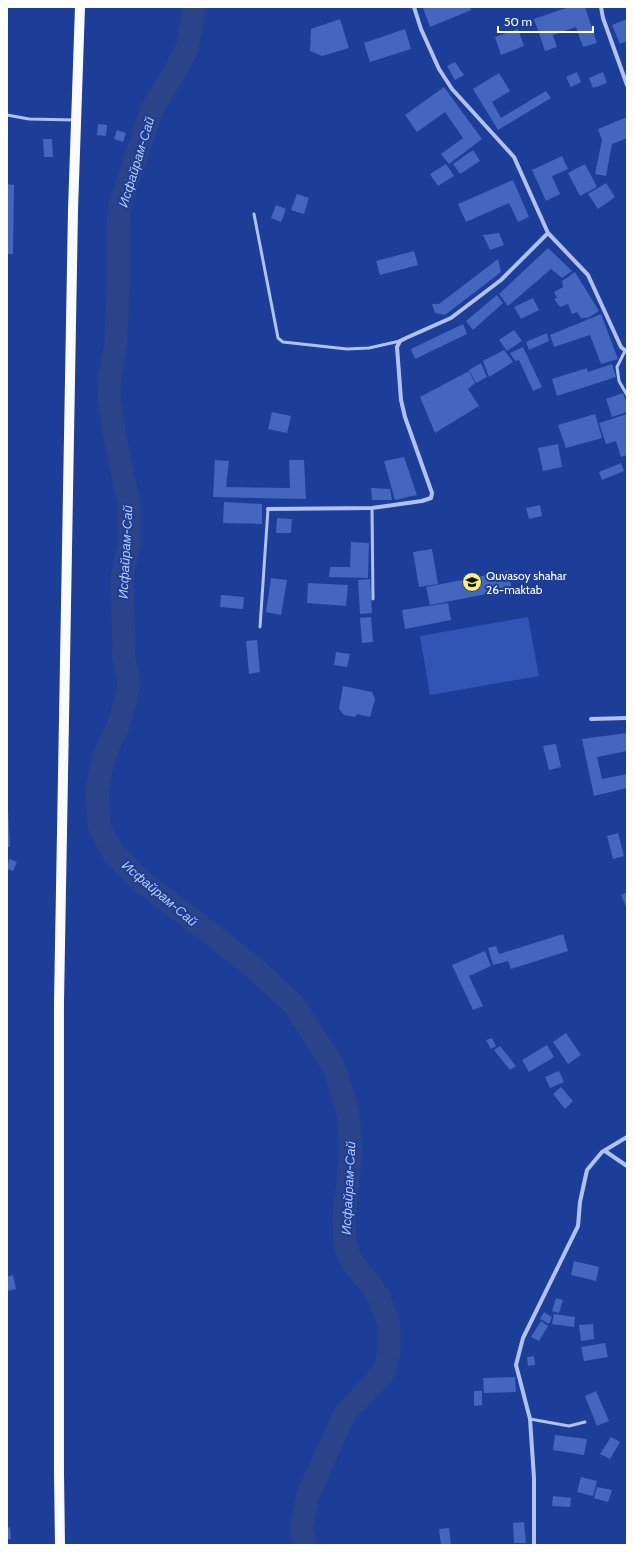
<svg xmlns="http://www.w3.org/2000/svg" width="634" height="1552" font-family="Cabin,sans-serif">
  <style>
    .green { fill: #3055b5 }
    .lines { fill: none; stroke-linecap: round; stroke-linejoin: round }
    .river { stroke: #2b4388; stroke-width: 23 }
    .building { fill: #4466be }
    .lane { stroke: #b0c2f0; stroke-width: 3 }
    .street { stroke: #b0c2f0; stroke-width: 4 }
    .primary { stroke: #f9fbff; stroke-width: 10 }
    .labels { text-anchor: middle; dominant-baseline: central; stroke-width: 4; stroke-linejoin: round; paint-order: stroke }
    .poi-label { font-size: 12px; fill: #fff; stroke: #1c3d98; text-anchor: start }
    .water-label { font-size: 13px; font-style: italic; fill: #bdcdf6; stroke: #1c3d98 }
  </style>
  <rect width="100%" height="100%" fill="#1c3d98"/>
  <!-- green -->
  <path class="green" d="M528,617l11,59 -109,19 -10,-59z"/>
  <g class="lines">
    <!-- river -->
    <path class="river" d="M193,7v9l-6,32 -13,25 -22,36 -32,95 -2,24v60l-2,54 -6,34 -1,22 5,34 15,72v42l-7,32 2,81 5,24 -3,16 -8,27 -14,30 -7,33 2,37 14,27 29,29 60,45 51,40 41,38 40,62 14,45 3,38 -7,69 1,27 9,19 15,18 10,14 10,28v27l-5,20 -39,41 -37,82 -7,33 4,17"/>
  </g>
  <!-- building -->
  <path class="building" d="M425,7h45l1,3 -41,17 -7,-19z
    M569,7h16l12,36 -14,4 -7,-20 -23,8 4,12 -12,4 -11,-32z
    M340,19l9,29 -27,8 -12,-5 1,-22z
    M627,19v22l-7,3 -8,-19z
    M405,29l6,20 -41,13 -6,-19z
    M518,29l6,17 -23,9 -6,-18z
    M455,62l9,13 -9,5 -8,-14z
    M577,72l4,10 -10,5 -5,-10z
    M603,72l4,11 -14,5 -4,-10z
    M499,73l11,18 -18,11 9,16 45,-27 5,7 -53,32 -25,-41z
    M444,87l38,52 -33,25 -8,-10 22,-16 -18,-26 -28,20 -12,-17z
    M627,117v21l-15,6 -6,32 -11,-2 7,-34 -4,-11z
    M98,124l9,1 -1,11 -9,-1z
    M117,130l9,3 -3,9 -9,-3z
    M43,139h9l1,18h-9z
    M473,150l7,11 -20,13 -7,-10z
    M562,156l6,13 -16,7 8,18 -14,7 -14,-31z
    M446,164l8,12 -16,10 -8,-12z
    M585,164l12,23 -17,9 -12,-23z
    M513,180l16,37 -11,5 -9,-19 -43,19 -8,-18z
    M606,183l9,14 -17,12 -10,-15z
    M7,184l7,1 -1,69h-6z
    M297,194l12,4 -5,16 -13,-4z
    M276,205l10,4 -5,13 -10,-4z
    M499,233l5,12 -14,5 -7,-15z
    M548,248l24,23 -10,7 -11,-9 -43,37 -9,-12z
    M414,251l4,14 -38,10 -4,-14z
    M498,259l3,13 -56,43 -10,-2 -3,-9h7z
    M575,272l24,39 -11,7h-7l-4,-6 -5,2 -4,-10 -8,3 -6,-8 3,-1 -3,-6 9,-5 -1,-6z
    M497,295l6,8 -30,27 -7,-9z
    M533,298l6,12 -18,9 -7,-12z
    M601,314l17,45 -17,5 -11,-29 -36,12 -4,-12z
    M463,324l4,10 -52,25 -4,-10z
    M514,330l8,11 -15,10 -8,-11z
    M547,333l2,8 -20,9 -3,-8z
    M523,347l19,40 -9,4 -14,-31 -4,1 -5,-8z
    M504,350l9,12 -24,15 -6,-16z
    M481,363l6,14 -11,6 -7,-13z
    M612,364l4,13 -59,19 -5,-17 35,-11 1,4z
    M469,371l6,12 -7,6 11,17 -44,27 -15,-36z
    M623,393l4,11v8l-15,5 -6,-18z
    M272,412l19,4 -4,17 -19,-4z
    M595,414l7,24 -36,10 -8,-23z
    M627,414v41l-6,2 -5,-16 -10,3 -7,-21z
    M558,444l4,23 -19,4 -5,-23z
    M404,457l13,38 -22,5 -11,-39z
    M215,460l14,1 -3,26 64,1 -1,-28h15l2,39 -93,-2z
    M621,463l3,8 -22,9 -3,-8z
    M371,488l19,1 2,11h-20z
    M224,502l38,2v20l-39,-1z
    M540,505l2,11 -13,3 -3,-11z
    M277,518l15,1 -1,14h-15z
    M351,542l18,1 -1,35 -39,-1 1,-10h20z
    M432,549l6,35 -19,3 -6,-35z
    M508,571l4,18 -82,16 -4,-18z
    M271,578l16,2 -6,35 -15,-3z
    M370,579l2,34 -12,1 -2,-34z
    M308,583l40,2 -2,21 -39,-3z
    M221,595l23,2 -1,12 -23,-2z
    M448,603l3,17 -46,9 -3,-19z
    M371,617l2,25 -11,1 -2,-25z
    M257,640l3,32 -11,2 -3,-33z
    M336,652l14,2 -3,13 -13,-2z
    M343,686l29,6 3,7 -5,18 -13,-3 -2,3 -11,-2 -5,-6z
    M627,733v18l-30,6 5,22 25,-5v14l-33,8 -12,-57z
    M556,744l5,23 -12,3 -6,-24z
    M7,808h1l2,39h-3z
    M618,833l6,23 -11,3 -6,-23z
    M9,859l8,3 -4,9 -6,-2z
    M627,892v17l-6,-14z
    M563,934l5,17 -57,18 -3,-8 -15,4 -5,-17 8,-2 3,8z
    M485,951l6,15 -22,10 14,30 -10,4 -21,-45z
    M566,1033l15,22 -13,9 -15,-22z
    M492,1038l4,8 -5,3 -5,-9z
    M547,1045l7,12 -25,15 -7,-12z
    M500,1046l16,20 -6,4 -16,-20z
    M559,1071l5,11 -14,6 -5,-11z
    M561,1087l12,14 -8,8 -12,-15z
    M574,1261l25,6 -3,14 -25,-6z
    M13,1275l3,14 -9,2v-14z
    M556,1298l7,2 -4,13 -7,-2z
    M544,1312l8,5 -3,7 -9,-5z
    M554,1314l21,3 -1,10 -22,-3z
    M541,1321l7,5 -9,15 -8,-4z
    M593,1324l1,15 -13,2 -2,-16z
    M605,1343l3,14 -24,4 -3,-14z
    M534,1356l1,9 -7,1 -1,-9z
    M515,1377l1,15 -32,1 -1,-15z
    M474,1391h8v14l-8,1z
    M596,1391l13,30 -12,5 -12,-30z
    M555,1435l32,4 -3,16 -31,-5z
    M611,1437l9,5 -10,17 -10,-5z
    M581,1477l16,4 -4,15 -16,-4z
    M597,1487l15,3 -4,12 -14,-4z
    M553,1496l18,2 -1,9 -18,-1z
    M524,1522l2,21h-12l-1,-20z
    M10,1527l1,12h-4v-11z
    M449,1528l2,17h-10l-2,-16z"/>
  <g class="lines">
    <!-- lane -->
    <path class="lane" d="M7,115l22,4 46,1
      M254,214l24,124 5,4 64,7 22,-1 31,-7
      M625,351l-8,16 2,14 8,14
      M372,508l1,91
      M260,627l8,-118
      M530,1419l39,7 16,-4"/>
    <!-- street -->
    <path class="street" d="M414,7l7,22 18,40 13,20 62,68 34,76 40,42 33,72 6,5
      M601,7l2,11 24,67
      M268,509l104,-1 50,-7 9,-3 1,-5 -27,-76 -4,-17 -4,-53 3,-6 6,-3 45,-20 50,-38 47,-47
      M591,719l36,-1
      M605,1151l22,15
      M534,1545v-67l-4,-59 -14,-54 7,-27 55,-112 2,-24 7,-32 15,-18 25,-15"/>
    <!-- primary -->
    <path class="primary" d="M60,1545l-1,-71v-472l14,-792 7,-203"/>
  </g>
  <!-- icons -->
  <defs>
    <symbol id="school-disc" viewBox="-11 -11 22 22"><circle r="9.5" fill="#ffee6f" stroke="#1c3d98"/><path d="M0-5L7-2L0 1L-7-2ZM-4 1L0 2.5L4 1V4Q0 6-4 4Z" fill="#111"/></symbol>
  </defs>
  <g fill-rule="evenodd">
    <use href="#school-disc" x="461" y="571" width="22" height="22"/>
  </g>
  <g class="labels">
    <!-- poi labels -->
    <g class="poi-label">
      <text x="486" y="575">Quvasoy shahar<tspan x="486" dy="14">26-maktab</tspan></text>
    </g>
    <!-- water labels -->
    <g class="water-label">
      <text transform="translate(136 162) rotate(-73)">Исфайрам-Сай</text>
      <text transform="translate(125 552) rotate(-87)">Исфайрам-Сай</text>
      <text transform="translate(160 893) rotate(40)">Исфайрам-Сай</text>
      <text transform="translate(348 1188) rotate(-87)">Исфайрам-Сай</text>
    </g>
  </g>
  <!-- border -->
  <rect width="634" height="1552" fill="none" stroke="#ffffff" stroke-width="16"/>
  <!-- scale -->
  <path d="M498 26v6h95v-6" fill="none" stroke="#ffffff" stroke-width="2"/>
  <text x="504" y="26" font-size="12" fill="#ffffff" stroke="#1c3d98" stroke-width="3" paint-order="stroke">50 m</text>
</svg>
